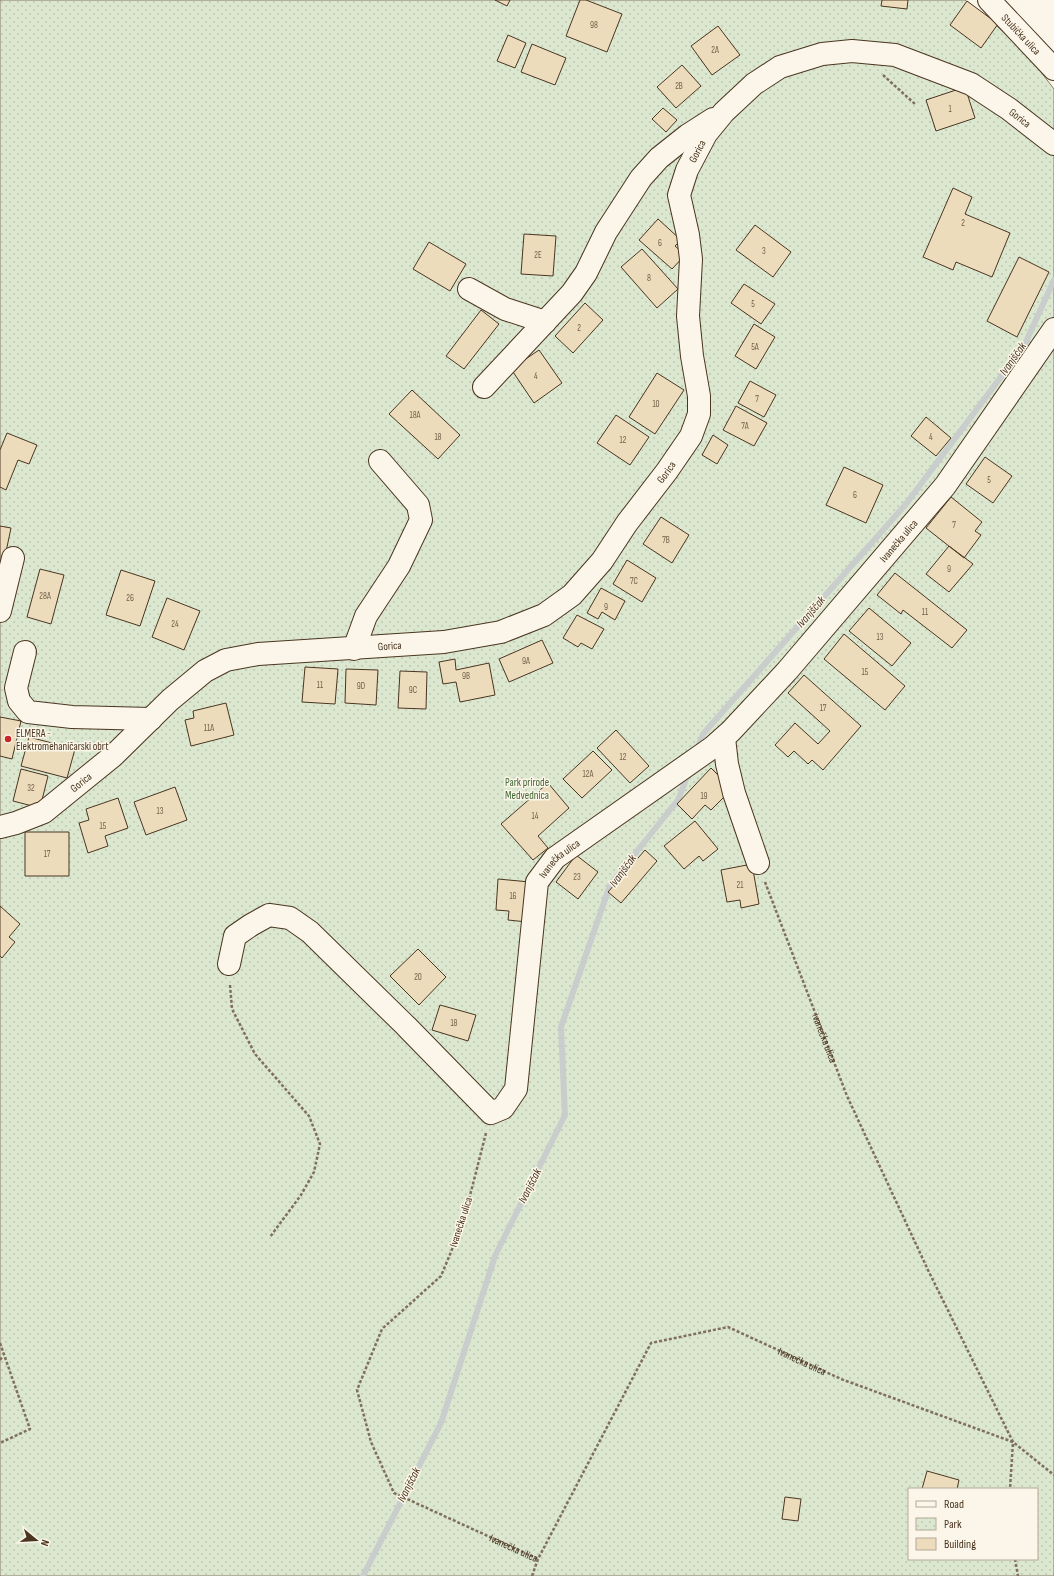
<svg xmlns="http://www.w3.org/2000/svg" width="1054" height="1576" font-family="'Sofia Sans Condensed',sans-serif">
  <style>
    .park { fill: url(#park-dots); stroke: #887966; fill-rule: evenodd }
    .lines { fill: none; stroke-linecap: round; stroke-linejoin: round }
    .stream { stroke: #c9cecd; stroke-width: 6 }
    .building { fill: #ecdcbc; stroke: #4a3520 }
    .minor-casing { stroke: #4a3520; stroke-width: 24 }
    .major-casing { stroke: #4a3520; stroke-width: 24 }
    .path { stroke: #7f6f5c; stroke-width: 2.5; stroke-dasharray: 3 2; stroke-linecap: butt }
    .minor { stroke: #fbf6e9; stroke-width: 22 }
    .major { stroke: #fbf6e9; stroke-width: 22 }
    .poi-dot { fill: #c62828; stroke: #fbf6e9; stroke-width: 1.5 }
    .labels { text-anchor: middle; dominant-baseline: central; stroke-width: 3; stroke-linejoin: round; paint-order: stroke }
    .number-label { font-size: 9px; fill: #725f47 }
    .street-label { font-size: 11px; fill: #4a3520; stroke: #fbf6e9 }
    .poi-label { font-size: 11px; fill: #4a3520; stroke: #fbf6e9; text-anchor: start }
    .park-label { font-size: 11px; fill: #436837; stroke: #fbf6e9 }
    .water-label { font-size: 12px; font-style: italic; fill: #4a3520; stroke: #fbf6e9 }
  </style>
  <defs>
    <pattern id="park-dots" width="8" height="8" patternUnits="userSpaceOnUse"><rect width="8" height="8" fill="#dce7d0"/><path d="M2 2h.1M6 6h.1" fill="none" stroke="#bec7b2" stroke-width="1.8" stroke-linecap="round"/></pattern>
  </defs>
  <rect width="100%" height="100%" fill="#fbf6e9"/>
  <!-- park -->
  <path class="park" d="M0,0h965l56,46 33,43v1487h-1054zM909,1489h128v70h-128z"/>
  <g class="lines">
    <!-- stream -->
    <path class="stream" d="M697,750l6,-16 203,-230 118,-158 30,-66
      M363,1576l78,-153 54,-167 70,-141 -4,-88 49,-142 68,-85 11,-28"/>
  </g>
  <!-- building -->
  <path class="building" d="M495,0h15l-3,6z
    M580,0h6l36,14 -15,38 -41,-16z
    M882,0h26l-1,9 -26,-3z
    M967,1l31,23 -17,24 -31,-23z
    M718,26l22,29 -28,20 -21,-29z
    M508,35l18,8 -11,25 -18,-7z
    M532,44l34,14 -11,27 -34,-13z
    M682,65l19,21 -25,22 -19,-21z
    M965,87l10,31 -39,13 -10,-31z
    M663,108l14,12 -11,12 -14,-13z
    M953,188l19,9 -7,17 45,19 -18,44 -36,-15 -3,8 -30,-13z
    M658,219l23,21 -6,6 10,9 -13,14 -33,-29z
    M755,225l36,27 -18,25 -37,-27z
    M524,234l32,2 -3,40 -32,-2z
    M429,242l37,22 -16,27 -37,-22z
    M642,249l36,40 -21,19 -36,-41z
    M1019,257l30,15 -32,65 -30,-16z
    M744,284l31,20 -14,20 -30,-21z
    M585,303l18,17 -30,33 -18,-17z
    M481,310l18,14 -35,45 -18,-13z
    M754,324l21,13 -19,32 -21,-13z
    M539,350l23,33 -28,20 -23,-34z
    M657,373l27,17 -29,44 -26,-17z
    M750,381l26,14 -12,22 -26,-14z
    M412,390l48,45 -22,24 -49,-45z
    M736,406l31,17 -13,23 -31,-16z
    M616,415l33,22 -19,28 -33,-22z
    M926,417l25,21 -15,18 -25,-20z
    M7,433l30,12 -8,19 -11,-4 -12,30 -6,-3v-37z
    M713,435l15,10 -11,19 -15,-9z
    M985,457l27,19 -19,27 -27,-19z
    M844,467l39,18 -17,38 -40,-18z
    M951,497l31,25 -7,9 6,4 -17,23 -38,-30z
    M661,517l28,18 -17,28 -29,-19z
    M0,526l11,2 -8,38 -3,-1z
    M949,546l24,18 -24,28 -23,-18z
    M627,560l29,18 -14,24 -29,-18z
    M40,569l24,6 -13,49 -24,-7z
    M121,570l34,11 -15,45 -34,-11z
    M895,573l72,57 -15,18 -49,-38 -2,4 -24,-19z
    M601,588l24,13 -10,19 -13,-8 -4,7 -11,-6z
    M167,598l33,13 -16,39 -32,-13z
    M869,608l42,35 -19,23 -43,-35z
    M577,615l27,14 -12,20 -11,-6 -3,4 -15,-9z
    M844,634l61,52 -20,24 -61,-51z
    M542,640l11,23 -44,19 -10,-23z
    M455,659l1,11 33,-7 6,32 -35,7 -4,-20 -13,2 -4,-22z
    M305,667l33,2 -3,35 -33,-2z
    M346,669l32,1 -2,35 -31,-2z
    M400,671l27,1 -1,37 -28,-1z
    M804,675l57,51 -38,44 -11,-10 -4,4 -14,-13 -6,6 -13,-12 20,-22 23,21 12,-13 -42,-38z
    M226,703l8,32 -43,11 -6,-26 9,-2 -1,-7z
    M0,717l21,4 -9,38 -12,-3z
    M616,730l33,36 -19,17 -33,-35z
    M29,737l46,12 -8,29 -46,-12z
    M593,751l19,19 -30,28 -19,-19z
    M711,768l21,21 -21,21 -6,-5 -13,14 -15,-15z
    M21,769l27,7 -8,32 -27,-7z
    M548,783l21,25 -31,28 10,12 -15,12 -32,-36z
    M175,787l12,33 -41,15 -12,-33z
    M118,798l10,30 -23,8 3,10 -20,7 -9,-30 10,-3 -3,-11z
    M695,821l23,28 -15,12 -4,-5 -15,13 -20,-23z
    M25,832h44v44h-44z
    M645,850l12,11 -36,42 -13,-11z
    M576,855l22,17 -20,27 -22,-17z
    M752,864l7,40 -18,4 -1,-8 -13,2 -6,-32z
    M498,879l32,3 -3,40 -19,-2 1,-9 -13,-1z
    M0,906l20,18 -11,13 6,5 -13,16 -2,-2z
    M418,949l28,28 -27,28 -29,-29z
    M440,1005l36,10 -8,26 -36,-11z
    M927,1471l32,9 -2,9h-35z
    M785,1497l16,2 -3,22 -16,-2z"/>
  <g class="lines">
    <defs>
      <g id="minor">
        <path d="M469,289l36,20 40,13"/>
        <path d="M484,387l88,-94 14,-20 20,-41 35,-54 18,-20 29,-23 25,-16"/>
        <path d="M0,611l13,-53"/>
        <path d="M354,649l12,-33 33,-50 22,-46 -3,-15 -38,-44"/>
        <path d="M25,652l-9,36 3,13 9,11 44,5 79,2"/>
        <path d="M724,738l3,26 7,29 24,70"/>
        <path id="s4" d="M0,827l16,-4 28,-11 69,-56 57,-56 35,-29 21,-11 32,-6 186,-12 57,-10 43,-17 28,-20 30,-34 25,-38 40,-52 24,-35 8,-22v-18l-7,-40 -4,-40 3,-57 -3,-24 -9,-40 8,-25 19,-36 18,-22 30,-28 26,-17 42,-13 30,-3 43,4 76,29 38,25 45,35"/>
        <path id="s5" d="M229,964l6,-28 16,-11 18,-10 21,3 20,14 96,94 85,87 12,-5 13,-19 21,-207 18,-24 158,-111 18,-16 56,-60 158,-185 109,-157"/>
      </g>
      <g id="major">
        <path id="s6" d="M989,0l65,69"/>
      </g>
    </defs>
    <!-- minor casing -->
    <use href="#minor" class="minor-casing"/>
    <!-- major casing -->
    <use href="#major" class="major-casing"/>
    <!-- path -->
    <g class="path">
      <path d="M883,75l32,29"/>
      <path id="s1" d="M765,882l82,214 81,174 85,172 -3,47"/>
      <path d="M230,985l2,24 23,45 54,62 11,28 -6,28 -13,23 -31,42"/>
      <path id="s2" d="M486,1133l-23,90 -22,53 -59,53 -25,61 14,52 23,51 144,66"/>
      <path d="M0,1343l30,86 -30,14"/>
      <path d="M0,1360l3,-4"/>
      <path d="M1015,1559l3,17"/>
      <path id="s3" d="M532,1576l6,-17 113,-216 77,-16 113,52 172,63 41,33"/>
    </g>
    <!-- minor -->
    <use href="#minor" class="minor"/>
    <!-- major -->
    <use href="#major" class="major"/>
  </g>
  <!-- markers -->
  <circle class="poi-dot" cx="8" cy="739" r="4"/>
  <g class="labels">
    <!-- number labels -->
    <g class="number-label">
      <text x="594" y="25">98</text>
      <text x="715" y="50">2A</text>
      <text x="679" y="86">2B</text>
      <text x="950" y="109">1</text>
      <text x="963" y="223">2</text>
      <text x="660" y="243">6</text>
      <text x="764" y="251">3</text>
      <text x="538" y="255">2E</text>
      <text x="649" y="278">8</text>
      <text x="753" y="304">5</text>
      <text x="579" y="328">2</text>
      <text x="755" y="347">5A</text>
      <text x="536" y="376">4</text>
      <text x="757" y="399">7</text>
      <text x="656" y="404">10</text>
      <text x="415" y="415">18A</text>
      <text x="745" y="426">7A</text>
      <text x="438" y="437">18</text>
      <text x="931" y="437">4</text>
      <text x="623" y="440">12</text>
      <text x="989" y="480">5</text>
      <text x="855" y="495">6</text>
      <text x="954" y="525">7</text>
      <text x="666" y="540">7B</text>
      <text x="949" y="569">9</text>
      <text x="634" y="581">7C</text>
      <text x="45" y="596">28A</text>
      <text x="130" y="598">26</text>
      <text x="606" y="607">9</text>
      <text x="925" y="612">11</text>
      <text x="175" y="624">24</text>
      <text x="880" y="637">13</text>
      <text x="526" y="661">9A</text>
      <text x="865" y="672">15</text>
      <text x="466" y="676">9B</text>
      <text x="320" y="685">11</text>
      <text x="361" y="686">9D</text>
      <text x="413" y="690">9C</text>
      <text x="823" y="708">17</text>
      <text x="209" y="728">11A</text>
      <text x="623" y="757">12</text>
      <text x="588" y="774">12A</text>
      <text x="31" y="788">32</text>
      <text x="704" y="796">19</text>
      <text x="160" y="811">13</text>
      <text x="535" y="816">14</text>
      <text x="103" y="826">15</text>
      <text x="47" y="854">17</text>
      <text x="577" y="877">23</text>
      <text x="740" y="885">21</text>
      <text x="513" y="896">16</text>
      <text x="418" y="977">20</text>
      <text x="454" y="1023">18</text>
    </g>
    <!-- street labels -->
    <g class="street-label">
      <text stroke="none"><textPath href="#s6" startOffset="47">Stubička ulica</textPath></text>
      <text stroke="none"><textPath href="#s4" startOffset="1511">Gorica</textPath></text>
      <text stroke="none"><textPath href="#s4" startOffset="1133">Gorica</textPath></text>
      <text stroke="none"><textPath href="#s4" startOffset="797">Gorica</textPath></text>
      <text stroke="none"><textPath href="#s5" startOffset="1115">Ivanečka ulica</textPath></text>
      <text stroke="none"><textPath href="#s4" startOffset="449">Gorica</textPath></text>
      <text stroke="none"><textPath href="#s4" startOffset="94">Gorica</textPath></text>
      <text stroke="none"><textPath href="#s5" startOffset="647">Ivanečka ulica</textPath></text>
      <text stroke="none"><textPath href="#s1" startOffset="167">Ivanečka ulica</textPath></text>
      <text transform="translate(461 1222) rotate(-72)">Ivanečka ulica</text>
      <text stroke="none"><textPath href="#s3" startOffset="422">Ivanečka ulica</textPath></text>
      <text stroke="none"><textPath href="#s2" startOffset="537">Ivanečka ulica</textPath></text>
    </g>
    <!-- poi labels -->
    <g class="poi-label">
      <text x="16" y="733">ELMERA -<tspan x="16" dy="13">Elektromehaničarski obrt</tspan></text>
    </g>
    <!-- park labels -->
    <g class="park-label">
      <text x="527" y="782">Park prirode<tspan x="527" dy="13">Medvednica</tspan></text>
    </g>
    <!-- water labels -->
    <g class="water-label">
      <text transform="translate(1013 359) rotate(-55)">Ivanjščak</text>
      <text transform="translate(811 612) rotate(-49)">Ivanjščak</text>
      <text transform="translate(623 871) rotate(-54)">Ivanjščak</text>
      <text transform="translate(530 1186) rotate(-63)">Ivanjščak</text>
      <text transform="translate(409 1485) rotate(-63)">Ivanjščak</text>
    </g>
  </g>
  <!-- legend -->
  <rect x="908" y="1488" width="130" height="72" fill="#fbf6e9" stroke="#b4a999"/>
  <rect x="916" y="1501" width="20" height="6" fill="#fbf6e9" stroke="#b4a999"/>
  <text x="944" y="1508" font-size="12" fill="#4a3520">Road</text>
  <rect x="916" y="1518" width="20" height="12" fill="url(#park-dots)" stroke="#b4a999"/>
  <text x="944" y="1528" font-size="12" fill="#4a3520">Park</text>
  <rect x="916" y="1538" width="20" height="12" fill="#ecdcbc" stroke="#b4a999"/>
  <text x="944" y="1548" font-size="12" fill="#4a3520">Building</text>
  <!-- north arrow -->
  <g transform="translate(36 1540) rotate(108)" stroke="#fbf6e9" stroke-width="3" paint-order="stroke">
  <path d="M0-3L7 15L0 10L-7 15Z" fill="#4a3520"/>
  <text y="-6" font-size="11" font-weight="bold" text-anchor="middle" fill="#4a3520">N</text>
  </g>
</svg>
